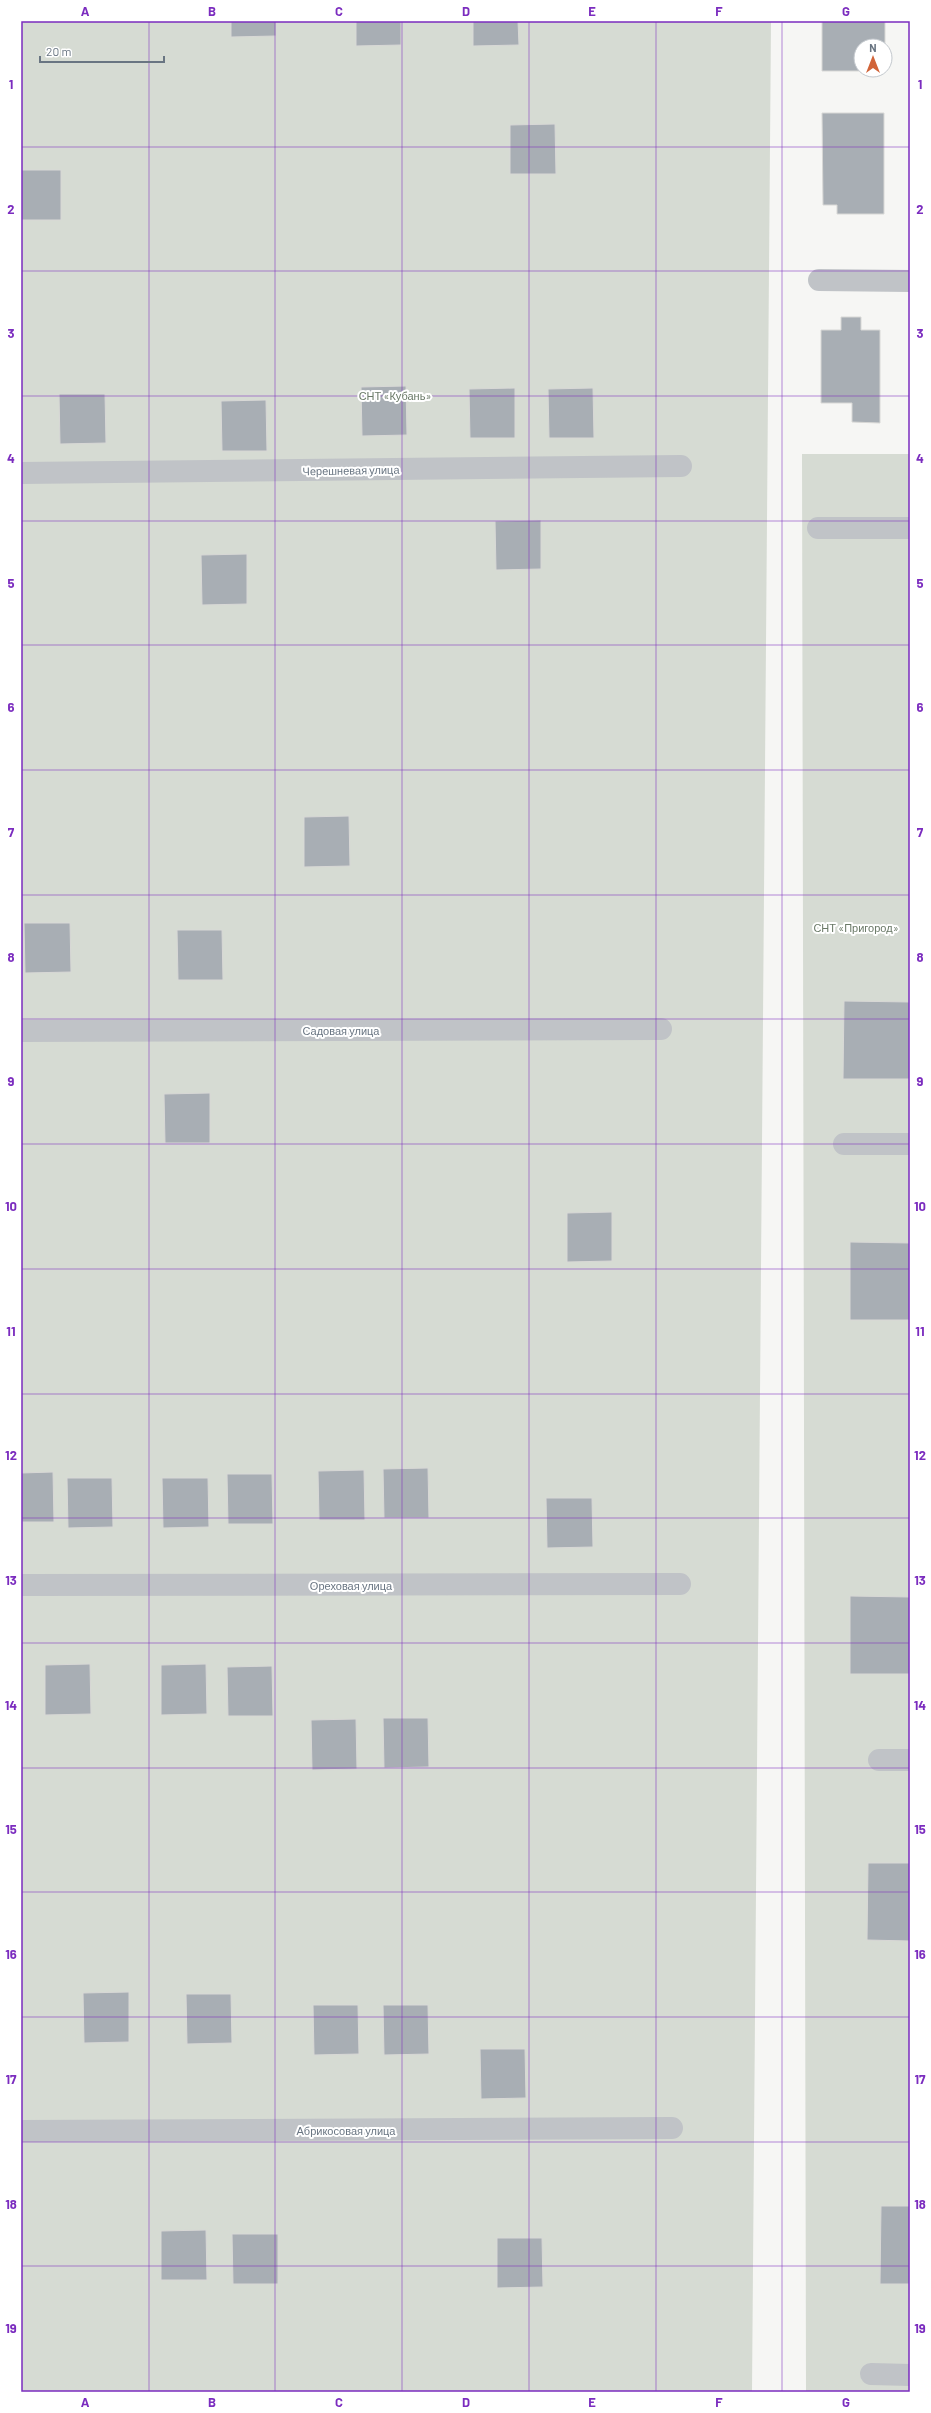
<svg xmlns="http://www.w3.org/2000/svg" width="931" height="2413" font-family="Barlow,sans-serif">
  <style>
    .green { fill: #d6dbd3 }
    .building { fill: #a8aeb4; stroke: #d8d8d6 }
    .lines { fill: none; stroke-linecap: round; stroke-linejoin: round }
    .lane { stroke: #c0c3c7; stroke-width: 22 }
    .street { stroke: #c0c3c7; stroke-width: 22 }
    .grid { fill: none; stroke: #7b2cbf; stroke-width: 1; stroke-opacity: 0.55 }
    .labels { text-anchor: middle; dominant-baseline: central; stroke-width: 4; stroke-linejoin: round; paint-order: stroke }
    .park-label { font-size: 11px; fill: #6a7967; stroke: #fff }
    .street-label { font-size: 11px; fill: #697582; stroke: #fff }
    .neatline { fill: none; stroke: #7b2cbf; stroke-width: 1.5 }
    .grid-label { font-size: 13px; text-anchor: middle; font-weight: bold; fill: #7b2cbf }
  </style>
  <rect width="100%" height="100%" fill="#f6f6f4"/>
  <!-- green -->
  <path class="green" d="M21,21h750l-19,2371h-731z
    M802,454h108v1938h-104z"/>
  <!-- building -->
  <path class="building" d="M231,21h45v15l-45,1z
    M356,21h45v24l-45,1z
    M473,21h45l1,24 -46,1z
    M822,21h63v25h-24v24l24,1h-63z
    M822,113h62v101h-47v-9h-14z
    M555,124l1,50h-46v-49z
    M21,170h40v50h-40z
    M841,317h20v13h19v93l-28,-1v-19h-31v-73h20z
    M406,386l1,49 -45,1 -1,-49z
    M515,388v50h-45l-1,-49z
    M593,388l1,50h-45l-1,-49z
    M59,394h46l1,49 -46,1z
    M266,400l1,51h-45l-1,-50z
    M541,520v49l-45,1 -1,-49z
    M247,554v50l-45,1 -1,-50z
    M349,816l1,50 -46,1v-50z
    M24,923h46l1,49 -46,1z
    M177,930h45l1,50h-45z
    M844,1001l66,1v77h-67z
    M210,1093v50h-45l-1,-49z
    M612,1212v49l-45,1v-49z
    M850,1242l60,1v77h-60z
    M428,1468l1,50h-45l-1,-49z
    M364,1470l1,50h-46l-1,-49z
    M53,1472l1,50h-33v-49z
    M227,1474h45l1,50h-45z
    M67,1478h45l1,49 -45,1z
    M162,1478h46l1,49 -46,1z
    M546,1498h46l1,49 -46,1z
    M850,1596l60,1v77h-60z
    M90,1664l1,50 -46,1v-50z
    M206,1664l1,50 -46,1v-50z
    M272,1666l1,50h-45l-1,-49z
    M383,1718h45l1,49 -45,1z
    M356,1719l1,50 -45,1 -1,-50z
    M868,1863h42v78l-43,-1z
    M129,1992v50l-45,1 -1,-50z
    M186,1994h45l1,49 -45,1z
    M313,2005h45l1,49 -45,1z
    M383,2005h45l1,49 -45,1z
    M480,2049h45l1,49 -45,1z
    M881,2206h29v78h-30z
    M206,2230l1,50h-46v-49z
    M232,2234h46v50h-45z
    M497,2238h45l1,49 -46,1z"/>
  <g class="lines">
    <!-- lane -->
    <path class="lane" d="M819,280l91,1"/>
    <!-- street -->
    <path class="street" d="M21,473l660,-7
      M818,528h92
      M21,1031l640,-2
      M844,1144h66
      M21,1585l659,-1
      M879,1760h31
      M21,2131l651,-3
      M871,2374l39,1"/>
  </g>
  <!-- grid -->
  <path class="grid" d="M149,21v2371M275,21v2371M402,21v2371M529,21v2371M656,21v2371M782,21v2371M21,147h889M21,271h889M21,396h889M21,521h889M21,645h889M21,770h889M21,895h889M21,1019h889M21,1144h889M21,1269h889M21,1394h889M21,1518h889M21,1643h889M21,1768h889M21,1892h889M21,2017h889M21,2142h889M21,2266h889"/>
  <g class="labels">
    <!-- park labels -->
    <g class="park-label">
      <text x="395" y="395">СНТ «Кубань»</text>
      <text x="856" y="927">СНТ «Пригород»</text>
    </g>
    <!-- street labels -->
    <g class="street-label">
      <text transform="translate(351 470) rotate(-1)">Черешневая улица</text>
      <text x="341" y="1030">Садовая улица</text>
      <text x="351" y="1585">Ореховая улица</text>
      <text x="346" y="2130">Абрикосовая улица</text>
    </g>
  </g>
  <!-- border -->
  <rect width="931" height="2413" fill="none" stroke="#ffffff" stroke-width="44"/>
  <!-- north arrow -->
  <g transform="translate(873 58)"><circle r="19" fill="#ffffff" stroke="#c3c8cd"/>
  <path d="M0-3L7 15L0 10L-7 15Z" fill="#d16439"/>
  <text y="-6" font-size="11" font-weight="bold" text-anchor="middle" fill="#697582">N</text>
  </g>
  <!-- scale -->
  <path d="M40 56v6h124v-6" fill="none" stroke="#697582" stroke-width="2"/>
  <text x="46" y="56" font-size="12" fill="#697582" stroke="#ffffff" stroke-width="3" paint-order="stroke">20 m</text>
  <rect x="22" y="22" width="887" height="2369" class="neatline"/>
  <g class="grid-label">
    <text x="85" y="16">A</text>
    <text x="212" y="16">B</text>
    <text x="339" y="16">C</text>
    <text x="466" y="16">D</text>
    <text x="592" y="16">E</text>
    <text x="719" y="16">F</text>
    <text x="846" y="16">G</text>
    <text x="11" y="89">1</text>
    <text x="920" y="89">1</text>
    <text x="11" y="214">2</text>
    <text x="920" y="214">2</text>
    <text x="11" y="338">3</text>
    <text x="920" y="338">3</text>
    <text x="11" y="463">4</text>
    <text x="920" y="463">4</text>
    <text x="11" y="588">5</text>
    <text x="920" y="588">5</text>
    <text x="11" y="712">6</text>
    <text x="920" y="712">6</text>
    <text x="11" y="837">7</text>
    <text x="920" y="837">7</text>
    <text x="11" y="962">8</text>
    <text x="920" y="962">8</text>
    <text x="11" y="1086">9</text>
    <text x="920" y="1086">9</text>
    <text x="11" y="1211">10</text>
    <text x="920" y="1211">10</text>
    <text x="11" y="1336">11</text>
    <text x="920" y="1336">11</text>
    <text x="11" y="1460">12</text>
    <text x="920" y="1460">12</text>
    <text x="11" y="1585">13</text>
    <text x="920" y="1585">13</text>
    <text x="11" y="1710">14</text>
    <text x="920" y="1710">14</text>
    <text x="11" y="1834">15</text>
    <text x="920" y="1834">15</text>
    <text x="11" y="1959">16</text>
    <text x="920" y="1959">16</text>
    <text x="11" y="2084">17</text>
    <text x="920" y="2084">17</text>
    <text x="11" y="2209">18</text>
    <text x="920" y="2209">18</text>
    <text x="11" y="2333">19</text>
    <text x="920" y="2333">19</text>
    <text x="85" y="2407">A</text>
    <text x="212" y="2407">B</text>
    <text x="339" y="2407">C</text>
    <text x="466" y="2407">D</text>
    <text x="592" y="2407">E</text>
    <text x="719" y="2407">F</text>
    <text x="846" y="2407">G</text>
  </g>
</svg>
